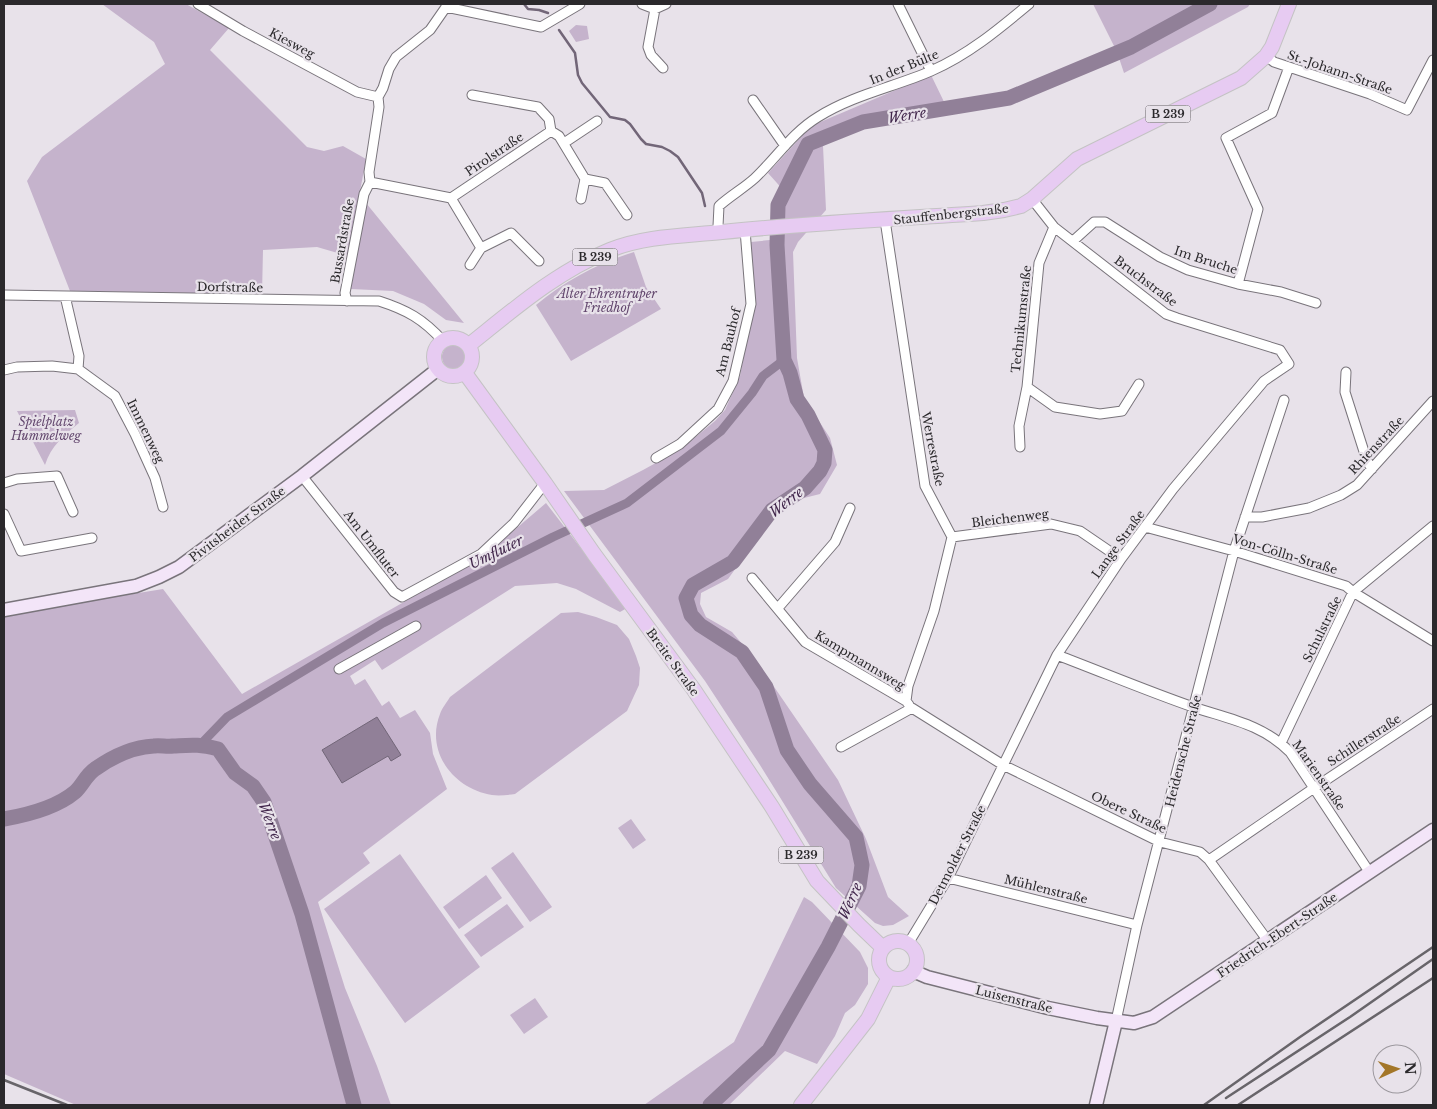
<svg xmlns="http://www.w3.org/2000/svg" width="1437" height="1109" font-family="'Libre Baskerville',serif">
  <style>
    .green { fill: #c5b3cc }
    .water { fill: #918098; stroke: #726678 }
    .lines { fill: none; stroke-linecap: round; stroke-linejoin: round }
    .stream { stroke: #726678; stroke-width: 2.5 }
    .canal { stroke: #918098; stroke-width: 9 }
    .river { stroke: #918098; stroke-width: 15 }
    .street-casing { stroke: #79747b; stroke-width: 11 }
    .secondary-casing { stroke: #79747b; stroke-width: 15 }
    .primary-casing { stroke: #c4c3c4; stroke-width: 16 }
    .street { stroke: #fff; stroke-width: 9 }
    .secondary { stroke: #f3e5f8; stroke-width: 12 }
    .primary { stroke: #e7cbf2; stroke-width: 14 }
    .rail { stroke: #68656a; stroke-width: 2.5 }
    .labels { text-anchor: middle; dominant-baseline: central; stroke-width: 4.5; stroke-linejoin: round; paint-order: stroke }
    .shield { fill: #e8e2ea; stroke: #646065; stroke-width: 1 }
    .shield-label { font-size: 11px; font-weight: bold; fill: #2b292c }
    .street-label { font-size: 12px; fill: #2b292c; stroke: #e8e2ea }
    .park-label { font-size: 12px; font-style: italic; fill: #63476e; stroke: #e8e2ea }
    .water-label { font-size: 14px; font-style: italic; fill: #41264b; stroke: #e8e2ea }
  </style>
  <rect width="100%" height="100%" fill="#e8e2ea"/>
  <!-- green -->
  <path class="green" d="M102,4h84l43,24 -19,22 97,97 17,4 19,-5 23,13 -18,97 -31,-9 -54,3 -1,44 -192,-3 -43,-110 15,-24 123,-93 -11,-22z
    M1093,4h157l-2,3 -124,66 -7,-21z
    M576,25l11,1 2,13 -13,3 -7,-11z
    M931,75l16,33 -84,14 -40,24 3,64 -28,32 -5,10 4,106 7,40 26,40 7,27 -17,29 -20,5 -26,16 -46,64 -27,14 -1,11 6,13 26,15 23,27 83,121 28,59 22,58 21,19 -16,9 -10,1 -8,-3 -39,-35 -76,-123 -55,-84 -141,-190 40,-1 39,-20 38,-21 34,-28 10,-11 15,-34 14,-73 -3,-61 29,-3 -2,-34 7,-13 -17,-19 43,-47z
    M366,203l98,120 -18,-3 -22,-16 -31,-13 -42,-2z
    M634,252l12,35 15,22 -90,52 -35,-56c29,-24 62,-42 98,-53z
    M442 357a12 12 0 1 1 24 0a12 12 0 1 1-24 0Z
    M75,410l4,13c-15,12 -28,23 -34,42l-28,-54z
    M546,503l81,105 -7,4 -44,-23 -19,-6 -42,3 -133,84 -7,-10 -25,16 5,9 10,-6 17,27 7,-5 11,17 15,-8 15,23 3,21 14,35 -84,64 7,10 -52,39 27,86 32,78 14,39h-315l-72,-31v-459l159,-26 79,105 241,-137z
    M578,612l18,5 21,8 12,14 7,17 4,12 -1,17 -12,26 -112,83c-7,1 -16,2 -23,1 -38,-6 -67,-43 -52,-81 2,-6 7,-12 10,-17l111,-84z
    M631,819l15,21 -13,9 -15,-21z
    M513,852l39,55 -22,15 -39,-54z
    M400,854l80,113 -75,56 -81,-114z
    M486,875l16,23 -43,31 -16,-22z
    M804,897l8,5 48,50 8,16v16l-13,21 -10,8 -10,23 -18,28 -32,-13 -56,54h-85l90,-63z
    M507,904l17,23 -43,30 -17,-22z
    M535,998l13,19 -24,17 -14,-19z"/>
  <!-- water -->
  <path class="water" d="M377,717l24,38 -10,6 -3,-5 -46,27 -20,-33z"/>
  <g class="lines">
    <!-- stream -->
    <path class="stream" d="M524,4l4,5 11,1 9,3
      M559,30l16,23 3,22 4,8 28,34 15,3 5,4 11,15 5,5 16,3 8,4 8,6 24,36 3,13"/>
    <!-- canal -->
    <path class="canal" d="M200,745l27,-28 156,-94 170,-86 74,-34 94,-72 31,-38 11,-17 21,-16"/>
    <!-- river -->
    <path class="river" d="M4,819c23,-4 52,-11 71,-27 7,-6 11,-17 20,-23 17,-12 38,-22 59,-23 6,-1 13,1 19,0 20,-1 25,-2 45,3l17,24 18,13 11,16 38,112 52,191
      M710,1105l59,-55 59,-103 31,-61 3,-21 -6,-28 -46,-53 -23,-34 -21,-63 -24,-35 -42,-27 -9,-10 -5,-17 7,-13 40,-23 39,-52 33,-22 15,-17 4,-8 1,-13 -17,-35 -11,-16 -7,-26 -6,-13 -7,-115 1,-40 30,-61 55,-22 146,-24 122,-51 79,-43"/>
    <defs>
      <path id="street" d="M198,4l45,27 114,61 21,5
        M642,4l13,5 11,-5
        M898,4l33,67
        M446,7l95,20 39,-23
        M655,9l-7,38 3,8 12,13
        M1266,56l8,6 96,32 37,16 26,-50
        M753,100l32,46
        M551,131l8,5 26,43 20,4 22,32
        M564,143l33,-22
        M370,182l81,16 100,-67 -2,-12 -11,-12 -66,-12
        M451,198l30,50
        M581,199l4,-20
        M885,220l40,266 27,51 -18,74 -26,75 -2,15
        M720,232l-2,-6 1,-20c11,-10 25,-18 36,-28 21,-20 38,-46 63,-61 35,-22 76,-30 113,-46 37,-16 68,-42 98,-67
        M1073,241l21,-19h11l55,35 28,13 50,14 43,8 35,11
        M470,265l11,-17 30,-15 28,28
        M1238,284l20,-75 -32,-71 46,-25 17,-46
        M4,295l375,6c28,9 44,18 64,40
        M65,296l14,60 -1,13
        M347,301l-2,-8 19,-99 6,-12 -1,-10 10,-65 -1,-10 5,-9 6,-19 7,-12 34,-27 16,-23v-3
        M4,370l13,-3 35,-1 26,3 37,27 20,38 20,44 8,29
        M1346,372l-1,20 22,69 5,8
        M1027,387l28,20 45,7 22,-3 17,-27
        M1020,447l-1,-21 8,-39 12,-124 15,-36
        M656,458l24,-14 38,-35 15,-28 18,-77 -6,-74
        M302,476l92,116 8,5 79,-43 33,-31 31,-40
        M4,483l13,-4 40,-3 16,36
        M4,514l17,37 71,-13
        M1245,517h17l47,-9 32,-13 16,-10 76,-84
        M1145,527l89,24 112,35 7,6 80,49
        M952,537l99,-13 29,7 41,28
        M752,578l53,64 101,59 3,4
        M778,608l57,-66 15,-34
        M1057,655c45,17 90,36 136,52 36,12 69,17 97,45l80,121
        M339,669l77,-43
        M1281,743l72,-151 80,-66
        M841,747l71,-39 91,57 157,77 40,10 9,8 59,81
        M1209,860l105,-72 119,-79
        M948,878l189,47
        M908,944l40,-66 109,-223 64,-96 52,-70 91,-108 25,-17 -9,-14 -103,-32 -11,-4 -112,-87 -22,-28
        M1116,1021l21,-96 97,-374 50,-151"/>
      <path id="secondary" d="M4,610l132,-24 23,-9 20,-10 123,-91 136,-107
        M913,971l14,6 121,31 49,10 37,5 19,-6 280,-187
        M1096,1105l20,-84"/>
      <path id="primary" d="M434 357a19 19 0 1 1 38 0a19 19 0 1 1-38 0Z
        M469,345c44,-35 87,-73 141,-95 35,-14 74,-14 112,-18 87,-9 174,-13 261,-19l21,-3 17,-4 11,-7 45,-40 164,-81 25,-22 6,-9 17,-43
        M465,373l80,110 49,71 100,136 78,117 45,74 42,44 24,23
        M879 960a19 19 0 1 1 38 0a19 19 0 1 1-38 0Z
        M801,1105l67,-86 21,-42"/>
    </defs>
    <!-- street casing -->
    <use href="#street" class="street-casing"/>
    <!-- secondary casing -->
    <use href="#secondary" class="secondary-casing"/>
    <!-- primary casing -->
    <use href="#primary" class="primary-casing"/>
    <!-- street -->
    <use href="#street" class="street"/>
    <!-- secondary -->
    <use href="#secondary" class="secondary"/>
    <!-- primary -->
    <use href="#primary" class="primary"/>
    <!-- rail -->
    <path class="rail" d="M4,1080l63,25
      M1226,1098l124,-81 83,-58
      M1204,1105l96,-68 133,-90
      M1238,1105l195,-127"/>
  </g>
  <g class="labels">
    <!-- shield labels -->
    <g class="shield">
      <rect x="1145.5" y="105.5" width="45" height="17" rx="4"/>
      <rect x="572.5" y="248.5" width="45" height="17" rx="4"/>
      <rect x="778.5" y="846.5" width="45" height="17" rx="4"/>
    </g>
    <g class="shield-label">
      <text x="1168" y="114">B 239</text>
      <text x="595" y="257">B 239</text>
      <text x="801" y="855">B 239</text>
    </g>
    <!-- street labels -->
    <g class="street-label">
      <text transform="translate(292 43) rotate(28)">Kiesweg</text>
      <text transform="translate(904 67) rotate(-22)">In der Bülte</text>
      <text transform="translate(1340 72) rotate(19)">St.-Johann-Straße</text>
      <text transform="translate(494 154) rotate(-34)">Pirolstraße</text>
      <text transform="translate(951 214) rotate(-6)">Stauffenbergstraße</text>
      <text transform="translate(342 241) rotate(-80)">Bussardstraße</text>
      <text transform="translate(1206 260) rotate(18)">Im Bruche</text>
      <text transform="translate(1146 281) rotate(37)">Bruchstraße</text>
      <text transform="translate(230 287) rotate(1)">Dorfstraße</text>
      <text transform="translate(1021 319) rotate(-84)">Technikumstraße</text>
      <text transform="translate(728 342) rotate(-76)">Am Bauhof</text>
      <text transform="translate(146 431) rotate(64)">Immenweg</text>
      <text transform="translate(1376 445) rotate(-47)">Rhienstraße</text>
      <text transform="translate(933 449) rotate(79)">Werrestraße</text>
      <text transform="translate(1010 518) rotate(-7)">Bleichenweg</text>
      <text transform="translate(237 524) rotate(-37)">Pivitsheider Straße</text>
      <text transform="translate(372 544) rotate(52)">Am Umfluter</text>
      <text transform="translate(1118 544) rotate(-54)">Lange Straße</text>
      <text transform="translate(1285 554) rotate(17)">Von-Cölln-Straße</text>
      <text transform="translate(1322 629) rotate(-64)">Schulstraße</text>
      <text transform="translate(860 660) rotate(31)">Kampmannsweg</text>
      <text transform="translate(673 662) rotate(54)">Breite Straße</text>
      <text transform="translate(1364 740) rotate(-33)">Schillerstraße</text>
      <text transform="translate(1183 751) rotate(-76)">Heidensche Straße</text>
      <text transform="translate(1319 775) rotate(55)">Marienstraße</text>
      <text transform="translate(1129 812) rotate(25)">Obere Straße</text>
      <text transform="translate(957 855) rotate(-63)">Detmolder Straße</text>
      <text transform="translate(1046 889) rotate(14)">Mühlenstraße</text>
      <text transform="translate(1277 935) rotate(-34)">Friedrich-Ebert-Straße</text>
      <text transform="translate(1014 999) rotate(14)">Luisenstraße</text>
    </g>
    <!-- park labels -->
    <g class="park-label">
      <text x="607" y="293">Alter Ehrentruper<tspan x="607" dy="14">Friedhof</tspan></text>
      <text x="46" y="421">Spielplatz<tspan x="46" dy="14">Hummelweg</tspan></text>
    </g>
    <!-- water labels -->
    <g class="water-label">
      <text transform="translate(907 115) rotate(-9)">Werre</text>
      <text transform="translate(786 502) rotate(-38)">Werre</text>
      <text transform="translate(496 552) rotate(-26)">Umfluter</text>
      <text transform="translate(270 821) rotate(69)">Werre</text>
      <text transform="translate(850 901) rotate(-66)">Werre</text>
    </g>
  </g>
  <!-- border -->
  <rect width="1437" height="1109" fill="none" stroke="#2b292c" stroke-width="10"/>
  <!-- north arrow -->
  <g transform="translate(1397 1069) rotate(87)"><circle r="24" fill="#e8e2ea" stroke="#9c989e"/>
  <path d="M0-4L9 19L0 12L-9 19Z" fill="#a37628"/>
  <text y="-8" font-size="14" font-weight="bold" text-anchor="middle" fill="#2b292c">N</text>
  </g>
</svg>
